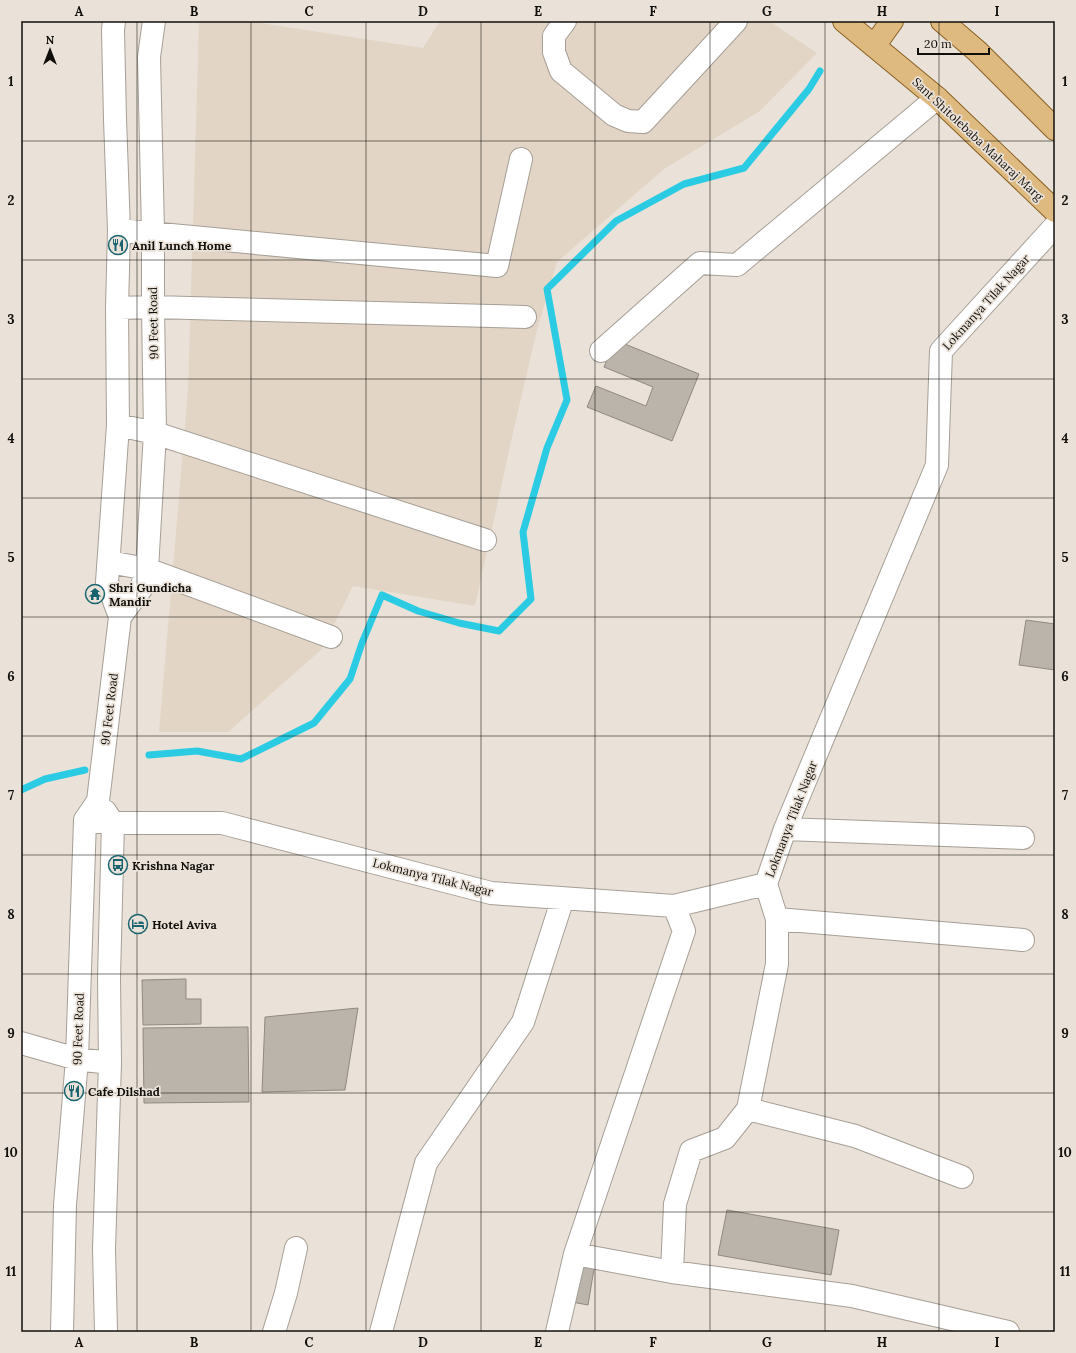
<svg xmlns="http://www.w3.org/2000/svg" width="1076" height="1353" font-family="Lora,serif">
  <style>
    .built { fill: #e2d5c5 }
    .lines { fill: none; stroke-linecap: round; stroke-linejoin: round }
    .stream { stroke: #2bcce3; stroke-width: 7 }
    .building { fill: #bbb4aa; stroke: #908981 }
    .minor-casing { stroke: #a69f96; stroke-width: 24 }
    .major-casing { stroke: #896021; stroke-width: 24 }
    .minor { stroke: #fff; stroke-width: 22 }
    .major { stroke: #dfba80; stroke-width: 22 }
    .grid { fill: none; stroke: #110f0c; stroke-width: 1; stroke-opacity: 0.55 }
    .labels { text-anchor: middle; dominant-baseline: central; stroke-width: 3.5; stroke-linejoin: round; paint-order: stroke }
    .street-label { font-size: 12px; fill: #110f0c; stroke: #eae2d8 }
    .poi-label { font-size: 12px; font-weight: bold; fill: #110f0c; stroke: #eae2d8; text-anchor: start }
    .neatline { fill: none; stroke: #110f0c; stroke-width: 1.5 }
    .grid-label { font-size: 13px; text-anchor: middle; font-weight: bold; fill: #110f0c }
  </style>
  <rect width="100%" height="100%" fill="#eae2d8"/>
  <!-- built -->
  <path class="built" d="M199,21h48l176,27 17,-27h329l48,32 -57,58 -96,58 -107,93 -20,68 -23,98 -39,178 -122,-20 -31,63 -94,83h-69l29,-342z"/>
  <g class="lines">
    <!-- stream -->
    <path class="stream" d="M149,755l48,-4 44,8 73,-36 36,-44 12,-36 20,-48 36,16 41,12 40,8 32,-32 -8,-67 24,-84 20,-48 -20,-111 69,-68 68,-37 60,-16 65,-79 11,-18
      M21,790l24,-11 40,-9"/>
  </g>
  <!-- building -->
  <path class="building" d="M615,340l84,34 -27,67 -85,-34 9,-21 50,20 7,-19 -49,-20z
    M1026,620l29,4v46l-36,-5z
    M186,979v20h15v25l-58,1 -1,-45z
    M358,1008l-13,82 -83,2 3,-75z
    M248,1027l1,75 -105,1 -1,-75z
    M727,1210l112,20 -8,45 -113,-20z
    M579,1260l16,3 -7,42 -16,-3z"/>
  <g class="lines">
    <defs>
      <path id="minor" d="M565,21l-11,15v16l7,19 53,44 14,6 15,1 93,-101
        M119,230l378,36 24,-107
        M117,308l36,-1 372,10
        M601,351l99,-88 37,2 200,-167
        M118,425l37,8 330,107
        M109,562l38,7 184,68
        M120,617l21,-28 6,-20 8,-136 -2,-126v-75l-4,-175 5,-36
        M105,811l8,12 -4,154 1,86 -6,186 2,83
        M85,820l28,3h109l269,70 183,13 92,-22 19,-55 152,-364 4,-114 114,-125
        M785,829l238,9
        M777,919l246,21
        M21,1043l56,16 33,4
        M748,1109l107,27 107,41
        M575,1254l97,18 180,24 156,36
        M672,1272l3,-68 16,-53 34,-13 23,-29 29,-145v-45l-11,-35
        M62,1332l3,-127 12,-146 8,-239 13,-19 22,-184 -13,-35 11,-157 -1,-117 2,-78 -4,-111 -2,-89 1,-9
        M274,1332l12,-39 10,-45
        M381,1332l45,-169 97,-141 40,-124
        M557,1332l18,-78 109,-323 -10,-25"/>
      <path id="major" d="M844,21l93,77 118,113
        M942,21l35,30 78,78
        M874,46l18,-25"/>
    </defs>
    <!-- minor casing -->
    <use href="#minor" class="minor-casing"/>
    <!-- major casing -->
    <use href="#major" class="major-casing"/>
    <!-- minor -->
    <use href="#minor" class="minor"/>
    <!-- major -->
    <use href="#major" class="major"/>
  </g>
  <!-- grid -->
  <path class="grid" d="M137,21v1311M251,21v1311M366,21v1311M481,21v1311M595,21v1311M710,21v1311M825,21v1311M939,21v1311M21,141h1034M21,260h1034M21,379h1034M21,498h1034M21,617h1034M21,736h1034M21,855h1034M21,974h1034M21,1093h1034M21,1212h1034"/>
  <!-- icons -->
  <defs>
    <symbol id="restaurant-ring" viewBox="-11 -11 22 22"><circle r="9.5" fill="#eae2d8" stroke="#19646f" stroke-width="1.5"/><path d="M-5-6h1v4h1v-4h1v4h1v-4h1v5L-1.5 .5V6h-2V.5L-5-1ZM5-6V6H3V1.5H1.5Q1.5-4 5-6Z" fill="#19646f"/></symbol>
    <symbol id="temple-ring" viewBox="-11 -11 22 22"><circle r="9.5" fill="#eae2d8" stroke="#19646f" stroke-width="1.5"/><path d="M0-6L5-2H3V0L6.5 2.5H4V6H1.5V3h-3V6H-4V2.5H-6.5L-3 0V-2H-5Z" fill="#19646f"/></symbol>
    <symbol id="bus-ring" viewBox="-11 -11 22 22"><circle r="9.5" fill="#eae2d8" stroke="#19646f" stroke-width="1.5"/><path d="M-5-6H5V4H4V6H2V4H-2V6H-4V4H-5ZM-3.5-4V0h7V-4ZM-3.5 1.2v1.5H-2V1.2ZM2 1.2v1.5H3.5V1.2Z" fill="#19646f"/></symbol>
    <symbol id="hotel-ring" viewBox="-11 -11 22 22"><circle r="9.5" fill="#eae2d8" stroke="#19646f" stroke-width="1.5"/><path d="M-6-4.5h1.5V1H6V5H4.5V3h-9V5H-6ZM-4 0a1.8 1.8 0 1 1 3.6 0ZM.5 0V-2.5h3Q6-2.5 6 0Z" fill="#19646f"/></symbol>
  </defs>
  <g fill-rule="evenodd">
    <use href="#restaurant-ring" x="107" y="234" width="22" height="22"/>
    <use href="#temple-ring" x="84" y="583" width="22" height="22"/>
    <use href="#bus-ring" x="107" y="854" width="22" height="22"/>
    <use href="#hotel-ring" x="127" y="913" width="22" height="22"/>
    <use href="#restaurant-ring" x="63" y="1080" width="22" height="22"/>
  </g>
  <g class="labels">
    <!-- street labels -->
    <g class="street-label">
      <text transform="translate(978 139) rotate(43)">Sant Shitolebaba Maharaj Marg</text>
      <text transform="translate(986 302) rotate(-48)">Lokmanya Tilak Nagar</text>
      <text transform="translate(153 323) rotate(-91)">90 Feet Road</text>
      <text transform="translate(109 709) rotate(-83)">90 Feet Road</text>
      <text transform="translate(791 819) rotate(-69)">Lokmanya Tilak Nagar</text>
      <text transform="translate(433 877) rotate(14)">Lokmanya Tilak Nagar</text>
      <text transform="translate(78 1029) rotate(-88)">90 Feet Road</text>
    </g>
    <!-- poi labels -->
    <g class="poi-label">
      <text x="132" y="245">Anil Lunch Home</text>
      <text x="109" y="587">Shri Gundicha<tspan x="109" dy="14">Mandir</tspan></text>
      <text x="132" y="865">Krishna Nagar</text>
      <text x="152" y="924">Hotel Aviva</text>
      <text x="88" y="1091">Cafe Dilshad</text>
    </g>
  </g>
  <!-- border -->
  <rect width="1076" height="1353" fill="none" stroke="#eae2d8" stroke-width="44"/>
  <!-- north arrow -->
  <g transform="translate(50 50)" stroke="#eae2d8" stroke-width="3" paint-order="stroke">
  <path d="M0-3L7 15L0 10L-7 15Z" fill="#110f0c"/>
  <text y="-6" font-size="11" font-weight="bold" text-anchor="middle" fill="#110f0c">N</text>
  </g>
  <!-- scale -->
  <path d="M918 48v6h71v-6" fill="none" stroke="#110f0c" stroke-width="2"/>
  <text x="924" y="48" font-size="12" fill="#110f0c" stroke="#eae2d8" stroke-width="3" paint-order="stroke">20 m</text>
  <rect x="22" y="22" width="1032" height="1309" class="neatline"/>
  <g class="grid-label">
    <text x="79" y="16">A</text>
    <text x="194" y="16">B</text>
    <text x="309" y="16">C</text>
    <text x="423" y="16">D</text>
    <text x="538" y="16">E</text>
    <text x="653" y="16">F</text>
    <text x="767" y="16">G</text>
    <text x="882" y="16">H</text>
    <text x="997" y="16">I</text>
    <text x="11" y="86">1</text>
    <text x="1065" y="86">1</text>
    <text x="11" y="205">2</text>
    <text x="1065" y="205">2</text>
    <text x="11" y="324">3</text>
    <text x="1065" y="324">3</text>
    <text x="11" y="443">4</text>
    <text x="1065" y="443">4</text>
    <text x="11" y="562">5</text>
    <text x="1065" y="562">5</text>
    <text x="11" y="681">6</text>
    <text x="1065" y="681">6</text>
    <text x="11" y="800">7</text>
    <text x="1065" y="800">7</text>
    <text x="11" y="919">8</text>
    <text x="1065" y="919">8</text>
    <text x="11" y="1038">9</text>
    <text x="1065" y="1038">9</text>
    <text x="11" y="1157">10</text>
    <text x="1065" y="1157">10</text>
    <text x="11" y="1276">11</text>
    <text x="1065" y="1276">11</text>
    <text x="79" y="1347">A</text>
    <text x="194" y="1347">B</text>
    <text x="309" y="1347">C</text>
    <text x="423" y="1347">D</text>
    <text x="538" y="1347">E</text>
    <text x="653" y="1347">F</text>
    <text x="767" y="1347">G</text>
    <text x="882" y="1347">H</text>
    <text x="997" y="1347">I</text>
  </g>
</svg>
